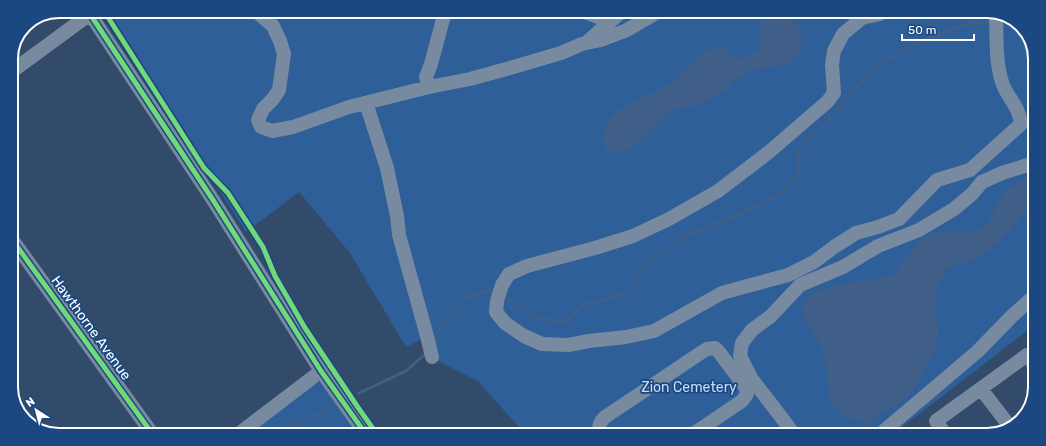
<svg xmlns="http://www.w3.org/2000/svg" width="1046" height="446" font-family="Rubik,sans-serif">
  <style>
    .green { fill: #2f5f99 }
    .water { fill: #3f5f89 }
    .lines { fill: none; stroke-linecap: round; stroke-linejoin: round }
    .stream { stroke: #3f5f89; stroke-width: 3 }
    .minor { stroke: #788aa0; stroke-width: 14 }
    .cycleway-casing { stroke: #1b4881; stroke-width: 8 }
    .cycleway { stroke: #71d979; stroke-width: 5 }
    .labels { text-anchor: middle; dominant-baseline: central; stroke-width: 3.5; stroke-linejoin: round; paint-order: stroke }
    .street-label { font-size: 14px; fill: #fff; stroke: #1b4881 }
    .park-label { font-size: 14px; fill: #c4dcf8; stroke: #1b4881 }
    .rim { fill: none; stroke: #fff; stroke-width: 2 }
  </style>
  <rect width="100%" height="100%" fill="#324b6a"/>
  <!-- green -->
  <path class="green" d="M105,11l900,4 20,15 10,26 -3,271 -140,108 -329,-2 -5,-6 -9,6h-25l-45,-51 -42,-22 -7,-25 -24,12 -56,-94 -51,-61 -53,40z
    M319,382l6,3 33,48 -112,-1 66,-49z"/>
  <!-- water -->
  <path class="water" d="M764,14h23c3,4 7,7 10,11 5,7 6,25 0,32 -8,9 -26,10 -37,12 -7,2 -16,4 -22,9 -4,3 -7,8 -11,11 -4,4 -10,7 -15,9 -7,3 -13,7 -20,8 -7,2 -11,0 -18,4 -19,10 -35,44 -60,42 -17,-1 -11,-26 -4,-34 7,-8 16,-13 26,-17 12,-6 27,-11 37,-20 17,-15 24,-31 48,-34l16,12c10,-1 16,-5 23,-12l1,-27z
    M1034,178l-1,25 -34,39 -17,15 -32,10 -5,4 -6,12 -4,19 3,26v11l-3,10 -22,43 -13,11 -19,11 -14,11c-3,-1 -5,-3 -8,-4 -4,-2 -8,-2 -12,-3 -25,-14 -17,-44 -24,-67 -5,-14 -16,-24 -21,-38 0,-7 4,-15 10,-19 16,-10 56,-14 76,-17 17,-9 21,-32 38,-40 17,-9 41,-1 54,-9 14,-8 16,-26 26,-37 7,-8 18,-11 28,-13z"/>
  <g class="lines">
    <!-- stream -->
    <path class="stream" d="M999,24h19
      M503,295l31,22 30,5 21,-18 20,-4 21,-8 22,-27 30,-26 71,-29 31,-16 19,-23 -1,-20 51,-52 21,-29 53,-30 49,-17 20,1
      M435,337l10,-17 19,-22 27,-8 5,2
      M359,393l47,-22 18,-16
      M278,432l56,-26
      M863,435l3,-14"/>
    <!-- minor -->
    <path class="minor" d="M88,11l125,189 108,171 44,62
      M257,12l16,14 7,15 4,13 -5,36 -6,9 -10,10 -5,11 3,7 11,4 21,-4 56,-20 80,-20 41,-8 40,-11 51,-15 21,-9 19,-4 26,-10 29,-17
      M587,13l14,5 14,-1
      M880,14l-18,4 -19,16 -9,17 -2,14 2,28 -7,9 -58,50 -51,39 -49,28 -36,17 -38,12 -68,18 -18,8 -7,11 -5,16 -1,11 9,11 19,13 18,8 26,1 21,-4 37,-4 28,-6 68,-38 66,-18 26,-13 20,-15 22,-14 22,-6 21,-8 38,-39 33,-10 51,-46c-2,-19 -14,-26 -19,-42 -7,-22 -5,-45 -6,-67
      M587,42l33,-29
      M11,72l79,-58
      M429,87l-3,-10 5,-13 14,-52
      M366,103l21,65 10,48 2,19 28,101 5,21
      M11,238l140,194
      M981,389l30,39
      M241,432l80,-61
      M601,434c-4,-7 -1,-12 4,-17l97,-65 5,-3 8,-1 4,4 27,36 1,6 -5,7 -49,33
      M793,434l-5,-8 -37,-48 -11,-22 2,-13 10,-13 19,-14 29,-31 43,-18 35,-21 41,-16 35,-21 18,-15 10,-12 20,-9 32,-10
      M879,435l99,-84 34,-35 20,-18
      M946,435l-10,-14 91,-66 5,7"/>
    <defs>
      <path id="cycleway" d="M88,11l125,189 108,171 44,62
        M104,11l100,157 24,25 35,54 12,29 30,52 52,78 19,27
        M11,238l140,194"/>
    </defs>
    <!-- cycleway casing -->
    <use href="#cycleway" class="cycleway-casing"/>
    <!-- cycleway -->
    <use href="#cycleway" class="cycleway"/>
  </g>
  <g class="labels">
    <!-- street labels -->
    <g class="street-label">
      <text transform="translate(91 328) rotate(54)">Hawthorne Avenue</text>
    </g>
    <!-- park labels -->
    <g class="park-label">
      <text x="689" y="387">Zion Cemetery</text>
    </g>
  </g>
  <!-- crop -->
  <path d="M0 0H1046V446H0ZM59 18H987A41 41 0 0 1 1028 59V387A41 41 0 0 1 987 428H59A41 41 0 0 1 18 387V59A41 41 0 0 1 59 18Z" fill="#1b4881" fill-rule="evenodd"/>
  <path class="rim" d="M59 18H987A41 41 0 0 1 1028 59V387A41 41 0 0 1 987 428H59A41 41 0 0 1 18 387V59A41 41 0 0 1 59 18Z"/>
  <!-- north arrow -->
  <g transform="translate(36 410) rotate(324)" stroke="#1b4881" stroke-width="3" paint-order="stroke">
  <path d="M0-3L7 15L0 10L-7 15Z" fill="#ffffff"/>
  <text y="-6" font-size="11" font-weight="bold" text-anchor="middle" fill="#ffffff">N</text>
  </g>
  <!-- scale -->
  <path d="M902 34v6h72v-6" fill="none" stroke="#ffffff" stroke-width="2"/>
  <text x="908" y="34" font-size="12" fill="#ffffff" stroke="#1b4881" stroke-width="3" paint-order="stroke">50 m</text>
</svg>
